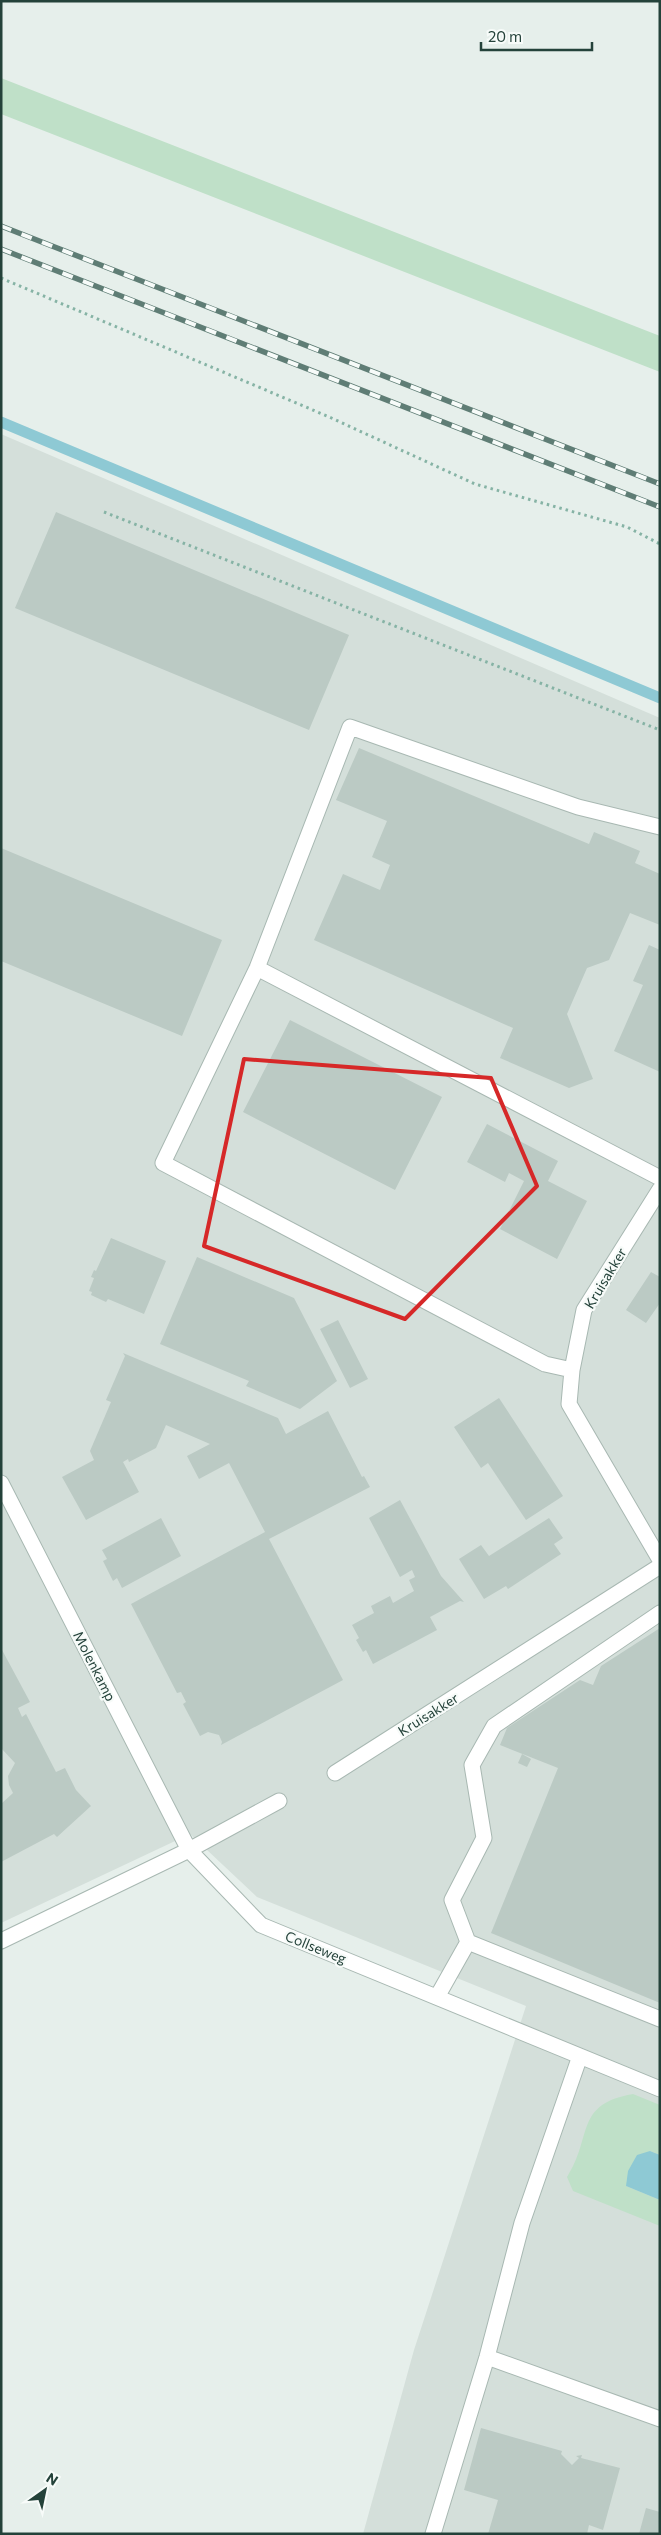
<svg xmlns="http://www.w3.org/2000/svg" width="661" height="2535" font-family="Commissioner,sans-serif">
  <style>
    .built { fill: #d4dfda }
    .green { fill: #bfe0c8 }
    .water { fill: #8ec9d4 }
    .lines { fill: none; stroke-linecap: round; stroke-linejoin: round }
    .stream { stroke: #8ec9d4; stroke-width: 11 }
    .building { fill: #bbcac4 }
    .minor-casing { stroke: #a8b8b2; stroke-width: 17 }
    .path { stroke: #86b3a5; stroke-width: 3; stroke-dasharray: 2.5 4; stroke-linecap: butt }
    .minor { stroke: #fff; stroke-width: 15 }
    .rail-casing { stroke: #5f7d75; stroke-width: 5.5 }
    .rail { stroke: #f7fbf9; stroke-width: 4; stroke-dasharray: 11; stroke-linecap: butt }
    .marked { fill: none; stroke: #d62828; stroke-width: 4; stroke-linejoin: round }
    .labels { text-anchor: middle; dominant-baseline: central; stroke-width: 4.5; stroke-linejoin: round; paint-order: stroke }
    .street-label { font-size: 14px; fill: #24423a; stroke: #f7fbf9 }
  </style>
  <rect width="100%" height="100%" fill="#e6efeb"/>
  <!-- built -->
  <path class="built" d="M1,434l659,284v1816h-297l51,-184 112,-344 -269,-109 -67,-63 -189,89z"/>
  <!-- green -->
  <path class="green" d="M1,78l659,258v36l-659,-258z
    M633,2094l27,11v50l-10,-4 -24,35 34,14v26l-87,-35 -6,-14c26,-40 7,-73 66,-83z"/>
  <!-- water -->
  <path class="water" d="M650,2151l10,4v45l-34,-14 2,-15 9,-16z"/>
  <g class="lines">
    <!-- stream -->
    <path class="stream" d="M1,422l659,276"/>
  </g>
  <!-- building -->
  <path class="building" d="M56,512l293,123 -40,95 -294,-122z
    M359,748l230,96 5,-12 46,19 -5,12 25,11v51l-30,-12 -21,47 -22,8 -20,46 26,65 -24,9 -69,-30 13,-30 -199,-88 29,-66 37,16 10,-25 -18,-8 15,-36 -51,-21z
    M1,848l221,92 -40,96 -181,-75z
    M649,945l11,5v122l-46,-21 29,-66 -10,-4z
    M290,1020l152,77 -47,93 -152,-78z
    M487,1124l71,37 -10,20 39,20 -30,58 -57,-30 24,-48 -15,-8 -4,9 -38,-20z
    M111,1238l55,23 -22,53 -36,-15 -2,3 -15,-7 1,-3 -3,-1 5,-13 -3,-1 3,-7 2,1z
    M197,1257l97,41 43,83 -37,28 -54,-23 3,-5 -89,-37z
    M651,1272l9,5v26l-14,20 -20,-13z
    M338,1320l30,59 -18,9 -30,-59z
    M123,1353l155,65 8,16 42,-23 34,66 2,-1 6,11 -101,52 74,141 -122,65 1,-3 -3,-7 -11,-3 -8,4 -17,-32 3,-2 -5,-10 -4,1 -46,-89 134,-72 -36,-69 -30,16 -12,-23 23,-12 -44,-19 -10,23 -27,14 -1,-3 -5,3 16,30 -53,28 -24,-43 32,-17 -4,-9 21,-49 -5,-2 19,-44z
    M499,1398l64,98 -37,24 -38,-57 -7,5 -27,-41z
    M400,1500l41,76 23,26 -4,-1 -30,16 7,13 -64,34 -7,-14 -3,2 -7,-12 3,-2 -7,-13 22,-12 -3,-7 19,-10 3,7 21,-12 -5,-11 6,-3 -3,-7 -12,7 -31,-59z
    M161,1518l20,38 -59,32 -5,-10 -4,3 -10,-20 4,-2 -5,-9z
    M549,1518l14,20 -9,6 7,10 -53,35 -2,-3 -22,13 -25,-40 22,-14 8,11z
    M660,1628v375l-169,-70 67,-165 -58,-23 7,-17 73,-48 13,5 8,-19z
    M1,1648l29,54 -12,6 4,9 4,-3 30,58 9,-4 11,22 15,16 -34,31 -3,-3 -53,28v-58l12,-11 -4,-8 -1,-9 7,-13 -14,-15z
    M522,1754l9,5 -4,8 -9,-4z
    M481,2428l81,23 -1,3 11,11 7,-7 -3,-2 6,-1 -1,3 39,10 -17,62 -14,-5 -2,9h-99l10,-34 -34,-10z
    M646,2508l14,4v22h-21z"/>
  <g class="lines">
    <defs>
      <path id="minor" d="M257,968l403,210
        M660,1189l-76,121 -12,60 -3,34 91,156
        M572,1370l-27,-6 -382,-201 94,-195 93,-241 228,80 82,20
        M1,1483l188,367 72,75 399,164
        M335,1773l325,-207
        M1,1941l188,-91 90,-49
        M468,1942l192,77
        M437,1997l31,-55 -16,-42 32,-62 -12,-73 22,-39 166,-113
        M487,2357l173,62
        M433,2534l54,-177 35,-134 58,-167"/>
    </defs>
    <!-- minor casing -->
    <use href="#minor" class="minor-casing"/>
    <!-- path -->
    <path class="path" d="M1,278l326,138 148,68 152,43 33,17
      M104,512l556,218"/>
    <!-- minor -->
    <use href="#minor" class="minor"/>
    <defs>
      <path id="rail" d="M1,226l659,258
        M1,249l659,258"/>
    </defs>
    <!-- rail casing -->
    <use href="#rail" class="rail-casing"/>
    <!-- rail -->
    <use href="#rail" class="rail"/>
  </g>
  <!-- marked area -->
  <path class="marked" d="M244,1059l247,19 46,108 -132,133 -201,-73z"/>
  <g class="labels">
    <!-- street labels -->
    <g class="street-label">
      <text transform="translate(605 1278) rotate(-59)">Kruisakker</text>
      <text transform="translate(95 1666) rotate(63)">Molenkamp</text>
      <text transform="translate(428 1714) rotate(-32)">Kruisakker</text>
      <text transform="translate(316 1947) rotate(22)">Collseweg</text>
    </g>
  </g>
  <!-- border -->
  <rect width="661" height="2535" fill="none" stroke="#24423a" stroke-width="5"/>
  <!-- north arrow -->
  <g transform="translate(45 2490) rotate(33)" stroke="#f7fbf9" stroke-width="4" paint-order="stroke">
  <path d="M0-4L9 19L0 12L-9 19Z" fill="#24423a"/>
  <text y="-8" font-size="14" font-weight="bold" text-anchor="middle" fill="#24423a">N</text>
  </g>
  <!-- scale -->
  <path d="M481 42v8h111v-8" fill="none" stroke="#24423a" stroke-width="2.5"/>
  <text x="488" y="42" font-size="15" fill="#24423a" stroke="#f7fbf9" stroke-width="4" paint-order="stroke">20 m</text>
</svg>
